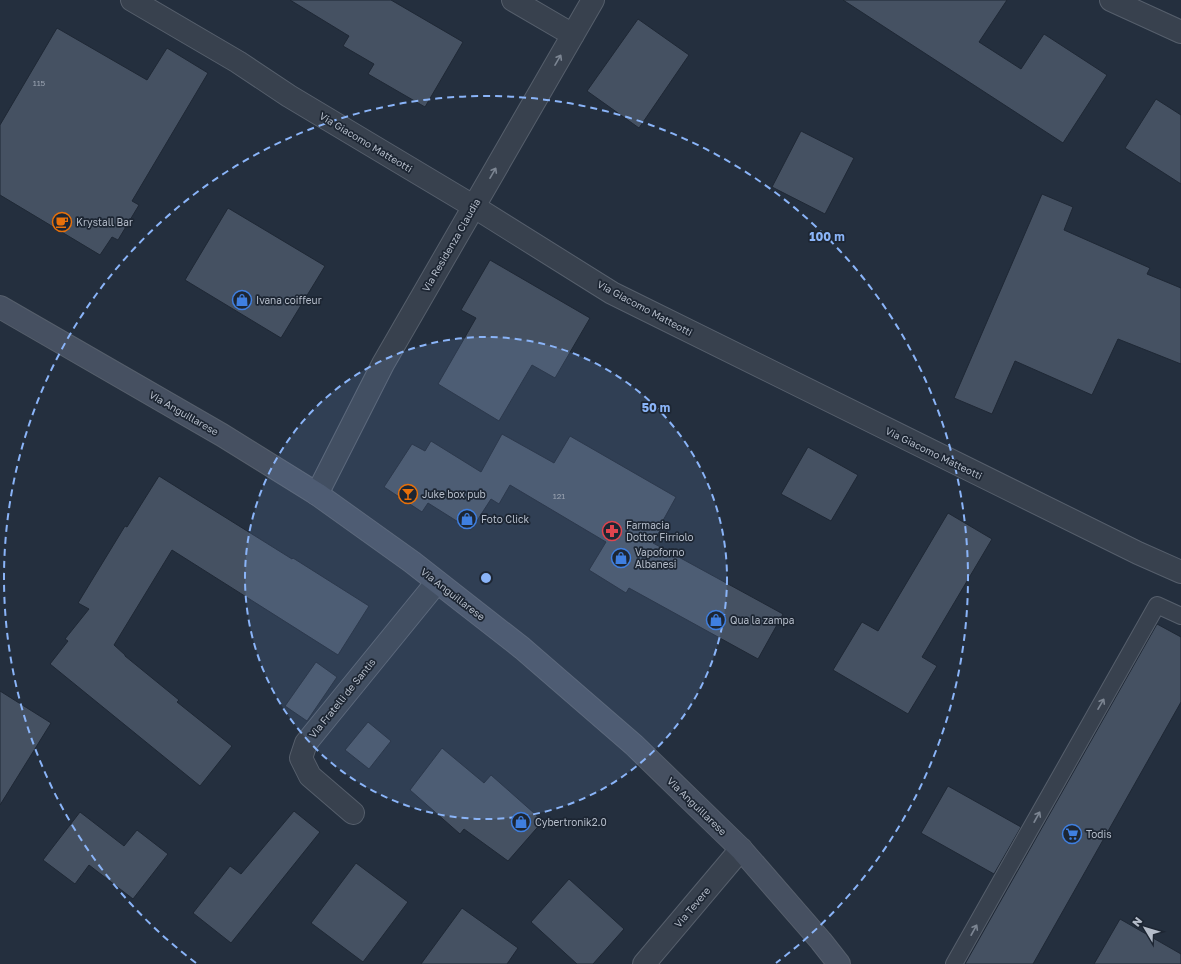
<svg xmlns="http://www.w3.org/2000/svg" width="1181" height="964" font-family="'Golos Text',sans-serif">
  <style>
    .building { fill: #455162; stroke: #1f2835 }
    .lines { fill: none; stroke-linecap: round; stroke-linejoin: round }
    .lane-casing { stroke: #565f6c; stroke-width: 18 }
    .street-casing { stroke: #565f6c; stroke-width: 24 }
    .secondary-casing { stroke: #565f6c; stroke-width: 24 }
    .lane { stroke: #38414e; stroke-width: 16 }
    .street { stroke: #38414e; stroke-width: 22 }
    .secondary { stroke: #465061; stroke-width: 22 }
    .oneway { stroke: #7c8592 }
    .ring { fill: none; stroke: #8ab4f8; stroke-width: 2; stroke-dasharray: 7 5 }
    .labels { text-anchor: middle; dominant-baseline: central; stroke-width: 3.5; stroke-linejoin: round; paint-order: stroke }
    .number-label { font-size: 8px; fill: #98a1af }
    .street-label { font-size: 10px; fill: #b4bcc9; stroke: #1d2633 }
    .poi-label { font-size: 10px; fill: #b4bcc9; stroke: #1d2633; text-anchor: start }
    .centre { fill: #8ab4f8; stroke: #1d2633; stroke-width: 2 }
    .ring-label { font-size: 12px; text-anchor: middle; font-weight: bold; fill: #8ab4f8; stroke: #1d2633; stroke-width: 3.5; stroke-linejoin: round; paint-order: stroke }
  </style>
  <rect width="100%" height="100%" fill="#242f3e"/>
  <!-- building -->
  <path class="building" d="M290,0h101l72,42 -38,65 -57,-33 6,-10 -31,-18 6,-10z
    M843,0h164l-28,42 42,27 23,-35 63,41 -44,68z
    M638,19l51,36 -50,73 -52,-37z
    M57,28l90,52 20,-32 41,25 -76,128 7,4 -21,35 -6,-3 -12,18 -100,-60v-70z
    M1156,99l25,16v69l-56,-36z
    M801,131l53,27 -29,56 -53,-27z
    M1042,194l31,13 -9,23 86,38 -3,6 34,14v76l-63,-25 -26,56 -77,-34 -23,53 -38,-16z
    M228,208l97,58 -44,72 -96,-58z
    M490,260l100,58 -35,60 -23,-13 -33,56 -61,-37 38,-66 -15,-8z
    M502,434l52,29 16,-27 106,61 -16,29 2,1 -9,16 130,71 -25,45 -129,-71 -3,5 -37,-23 17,-28 -96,-57 -11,19 -8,-5 -20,31 -43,-27 -6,9 -38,-25 28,-43 13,7 6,-10 50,31z
    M808,447l50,28 -27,46 -50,-27z
    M159,476l133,83 1,-1 76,48 -31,49 -166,-105 -58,95 11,10v1l54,44 -2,2 55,44 -32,40 -150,-122 18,-23 -3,-2 24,-30 -11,-6 47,-77 2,1z
    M948,513l44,26 -70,118 15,9 -29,48 -75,-44 29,-48 16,9z
    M1157,624l24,13v65l-148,262h-68z
    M316,662l21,15 -30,44 -22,-15z
    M0,691l51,32 -51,82z
    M368,722l23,19 -22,28 -24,-19z
    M442,748l42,35 7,-8 52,46 -35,40 -44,-32 -4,5 -50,-44z
    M948,786l73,41 -27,47 -73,-41z
    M294,811l26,21 -89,111 -38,-30 37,-47 11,8z
    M80,812l44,34 13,-16 31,24 -35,45 -44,-34 -14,19 -32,-24z
    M356,863l52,39 -45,60 -52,-39z
    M569,879l55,50 -31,35h-16l-46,-42z
    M462,908l56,40 -11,16h-86z
    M1120,919l61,35v10h-87z"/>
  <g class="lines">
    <defs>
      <path id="lane" d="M954,964l203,-359 24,11"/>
      <path id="street" d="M132,0l106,62 51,34 184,110 139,87 526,260 43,19
        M513,0l60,35
        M1111,0l70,32
        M317,494l66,-130 210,-364
        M353,813l-43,-37 -9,-18 5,-15 131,-161
        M644,964l97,-115"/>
      <path id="secondary" d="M0,307l222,128 95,59 95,68 110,86 112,97 107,104 80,92 18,23"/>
    </defs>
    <!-- lane casing -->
    <use href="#lane" class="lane-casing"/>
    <!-- street casing -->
    <use href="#street" class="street-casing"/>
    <!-- secondary casing -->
    <use href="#secondary" class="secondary-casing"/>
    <!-- lane -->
    <use href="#lane" class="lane"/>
    <!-- street -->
    <use href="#street" class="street"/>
    <!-- secondary -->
    <use href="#secondary" class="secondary"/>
  </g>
  <!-- one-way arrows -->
  <defs><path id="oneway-shaft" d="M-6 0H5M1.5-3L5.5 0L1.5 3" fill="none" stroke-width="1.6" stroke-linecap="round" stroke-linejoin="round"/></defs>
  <g class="oneway">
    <use href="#oneway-shaft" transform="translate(558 60) rotate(-60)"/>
    <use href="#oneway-shaft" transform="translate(493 173) rotate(-60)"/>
    <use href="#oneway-shaft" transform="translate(1101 704) rotate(-60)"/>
    <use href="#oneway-shaft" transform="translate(1037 817) rotate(-61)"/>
    <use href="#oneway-shaft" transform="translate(974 930) rotate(-61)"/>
  </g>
  <!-- distance rings -->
  <circle cx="486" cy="578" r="241" fill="#8ab4f8" fill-opacity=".12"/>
  <g class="ring">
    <circle cx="486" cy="578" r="241"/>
    <path d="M196 963A482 482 0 1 1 776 963"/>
  </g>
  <!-- icons -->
  <defs>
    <symbol id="cafe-ring" viewBox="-11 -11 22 22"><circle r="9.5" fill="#1d2633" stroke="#e8710a" stroke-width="1.5"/><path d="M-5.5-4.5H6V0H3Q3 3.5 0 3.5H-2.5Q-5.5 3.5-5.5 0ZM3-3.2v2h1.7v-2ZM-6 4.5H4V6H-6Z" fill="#e8710a"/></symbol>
    <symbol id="shop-ring" viewBox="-11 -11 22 22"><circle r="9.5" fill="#1d2633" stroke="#3f7fe0" stroke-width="1.5"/><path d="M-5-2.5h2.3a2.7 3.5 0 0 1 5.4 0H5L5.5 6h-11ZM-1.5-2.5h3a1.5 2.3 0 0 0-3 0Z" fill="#3f7fe0"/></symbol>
    <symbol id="bar-ring" viewBox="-11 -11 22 22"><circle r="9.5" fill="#1d2633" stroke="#e8710a" stroke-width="1.5"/><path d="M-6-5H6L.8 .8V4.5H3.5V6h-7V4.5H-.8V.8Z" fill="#e8710a"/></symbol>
    <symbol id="pharmacy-ring" viewBox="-11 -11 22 22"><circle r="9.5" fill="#1d2633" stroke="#e0444e" stroke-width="1.5"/><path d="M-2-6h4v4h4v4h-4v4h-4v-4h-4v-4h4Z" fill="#e0444e"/></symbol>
    <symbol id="supermarket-ring" viewBox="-11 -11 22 22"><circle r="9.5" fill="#1d2633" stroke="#3f7fe0" stroke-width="1.5"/><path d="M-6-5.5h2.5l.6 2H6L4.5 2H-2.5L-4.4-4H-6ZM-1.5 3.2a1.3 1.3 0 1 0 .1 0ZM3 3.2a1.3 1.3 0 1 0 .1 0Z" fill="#3f7fe0"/></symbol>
  </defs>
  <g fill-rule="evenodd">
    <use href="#cafe-ring" x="51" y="211" width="22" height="22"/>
    <use href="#shop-ring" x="231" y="289" width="22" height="22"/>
    <use href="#bar-ring" x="397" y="483" width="22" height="22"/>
    <use href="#shop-ring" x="456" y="508" width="22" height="22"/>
    <use href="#pharmacy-ring" x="601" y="520" width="22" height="22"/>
    <use href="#shop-ring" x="610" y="547" width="22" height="22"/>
    <use href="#shop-ring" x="705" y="609" width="22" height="22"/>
    <use href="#shop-ring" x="510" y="811" width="22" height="22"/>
    <use href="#supermarket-ring" x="1061" y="823" width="22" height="22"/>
  </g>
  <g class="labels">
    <!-- number labels -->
    <g class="number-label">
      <text x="39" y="83">115</text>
      <text x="559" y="496">121</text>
    </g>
    <!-- street labels -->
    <g class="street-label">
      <text transform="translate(366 142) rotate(31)">Via Giacomo Matteotti</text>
      <text transform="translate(451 245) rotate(-60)">Via Residenza Claudia</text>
      <text transform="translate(645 308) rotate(28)">Via Giacomo Matteotti</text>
      <text transform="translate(184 413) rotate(30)">Via Anguillarese</text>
      <text transform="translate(934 453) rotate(26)">Via Giacomo Matteotti</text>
      <text transform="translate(453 594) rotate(38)">Via Anguillarese</text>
      <text transform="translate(342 698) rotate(-51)">Via Fratelli de Santis</text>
      <text transform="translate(697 806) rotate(44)">Via Anguillarese</text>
      <text transform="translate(692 907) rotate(-50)">Via Tevere</text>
    </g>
    <!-- poi labels -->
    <g class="poi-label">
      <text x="76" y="222">Krystall Bar</text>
      <text x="256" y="300">Ivana coiffeur</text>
      <text x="422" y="494">Juke box pub</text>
      <text x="481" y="519">Foto Click</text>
      <text x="626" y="525">Farmacia<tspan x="626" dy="12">Dottor Firriolo</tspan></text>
      <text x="635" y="552">Vapoforno<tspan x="635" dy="12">Albanesi</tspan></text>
      <text x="730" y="620">Qua la zampa</text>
      <text x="535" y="822">Cybertronik2.0</text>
      <text x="1086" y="834">Todis</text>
    </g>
  </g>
  <circle cx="486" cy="578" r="6" class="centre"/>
  <g class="ring-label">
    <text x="827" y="241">100 m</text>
    <text x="656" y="412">50 m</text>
  </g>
  <!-- north arrow -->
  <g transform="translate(1145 928) rotate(308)" stroke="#1d2633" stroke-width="3" paint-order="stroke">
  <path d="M0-3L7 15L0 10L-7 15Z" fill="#b4bcc9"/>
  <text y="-6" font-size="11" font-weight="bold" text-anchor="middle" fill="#b4bcc9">N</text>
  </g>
</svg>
